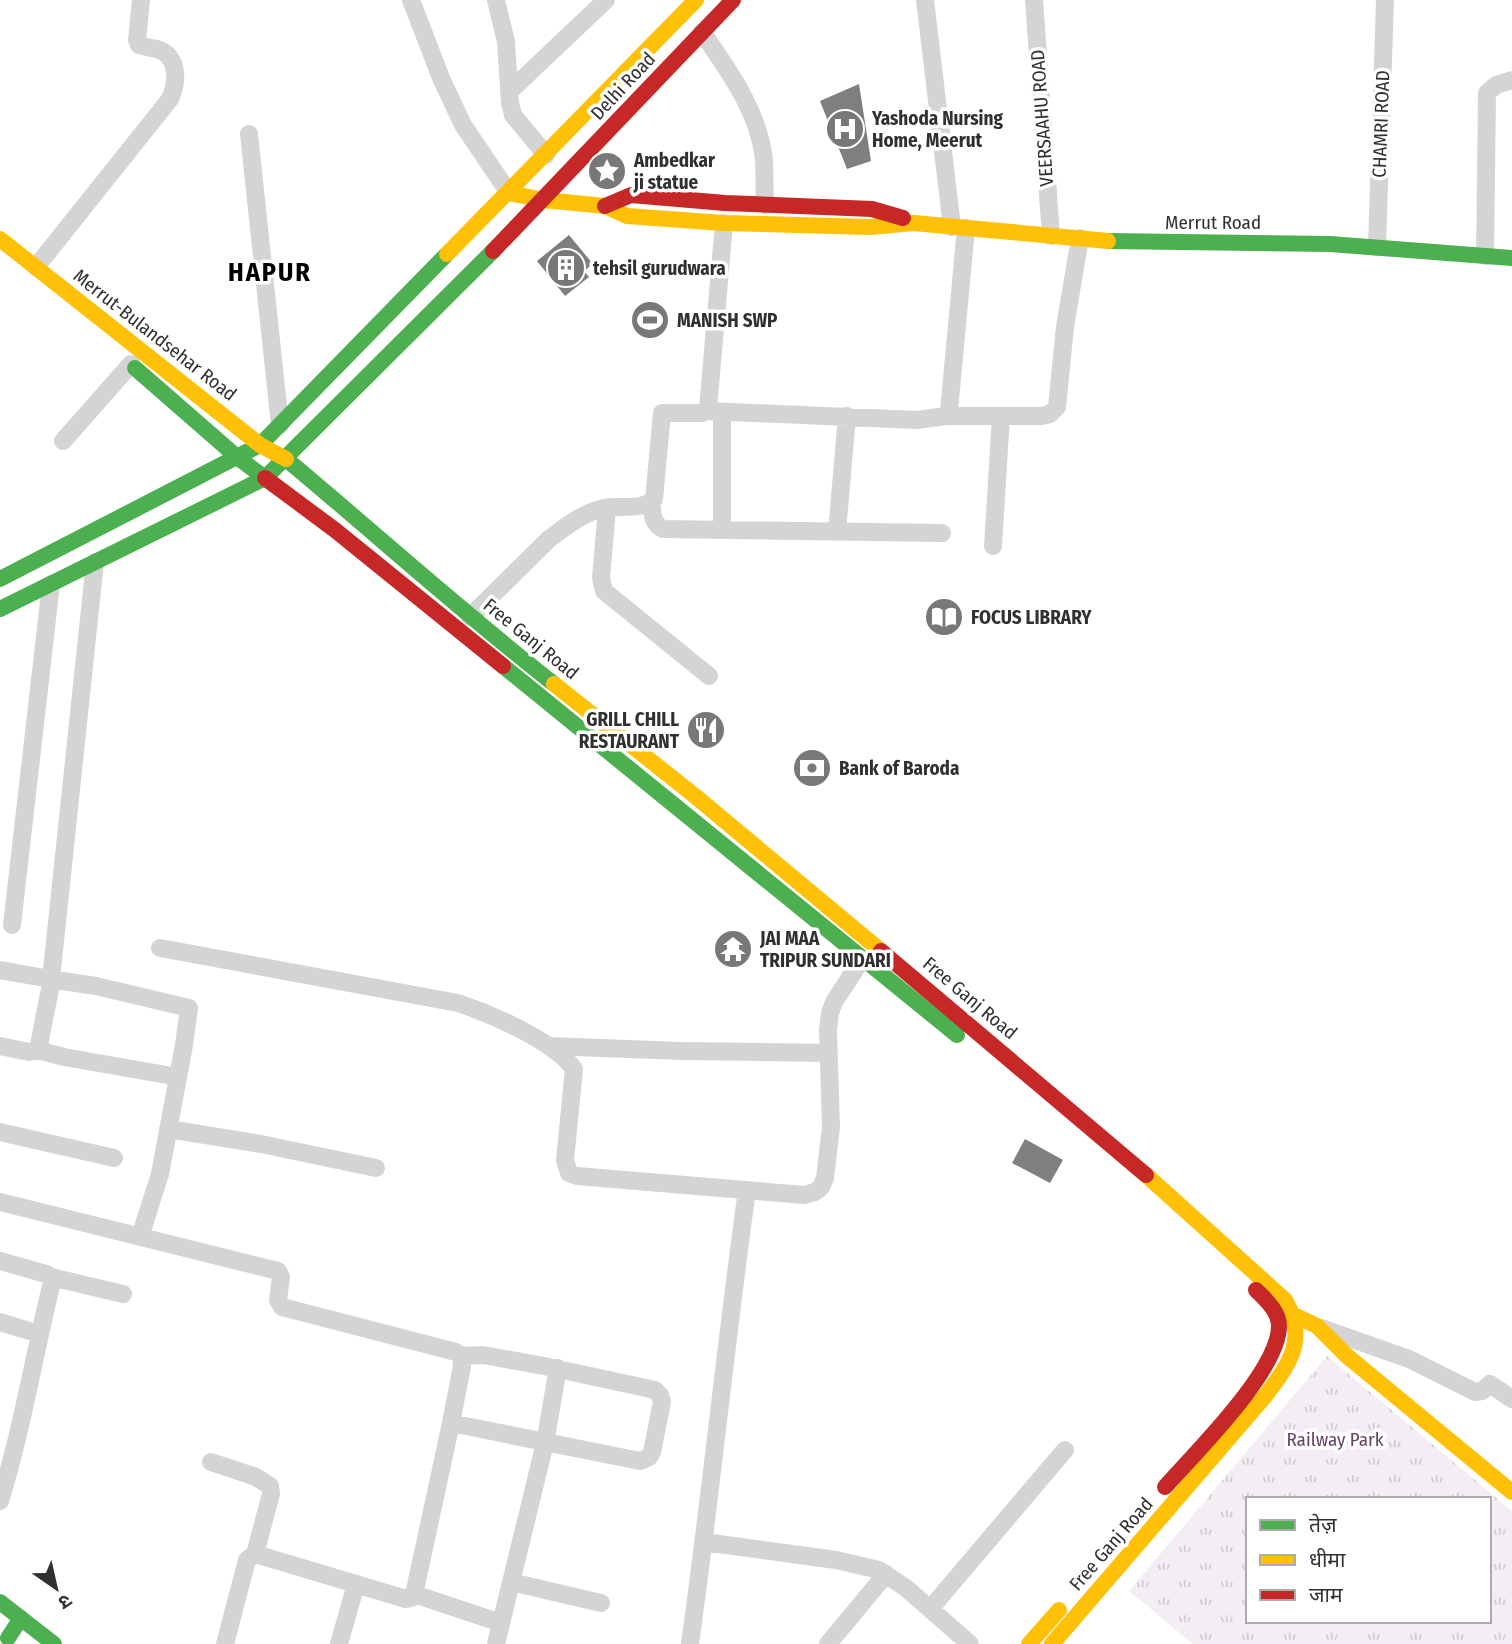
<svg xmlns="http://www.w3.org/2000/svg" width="1512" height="1644" font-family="'Fira Sans Condensed','Noto Sans Devanagari',sans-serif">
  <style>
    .park { fill: url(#park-tufts); fill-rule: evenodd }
    .building { fill: #7f7f7f }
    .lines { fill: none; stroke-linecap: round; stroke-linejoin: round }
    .street { stroke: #d4d4d4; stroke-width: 18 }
    .fast { stroke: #4caf50; stroke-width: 16 }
    .slow { stroke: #ffc107; stroke-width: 16 }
    .jam { stroke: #c62828; stroke-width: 16 }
    .labels { text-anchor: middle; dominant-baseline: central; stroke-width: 7; stroke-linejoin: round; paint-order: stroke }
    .street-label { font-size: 19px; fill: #303030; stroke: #fff }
    .poi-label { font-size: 19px; font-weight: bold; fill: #303030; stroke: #fff; text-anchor: start }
    .park-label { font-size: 19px; fill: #664363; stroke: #fff }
    .district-label { font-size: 26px; font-weight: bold; letter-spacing: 2px; fill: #000; stroke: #fff }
  </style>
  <defs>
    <pattern id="park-tufts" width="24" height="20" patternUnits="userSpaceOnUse" patternTransform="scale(1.75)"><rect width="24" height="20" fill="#f4eef4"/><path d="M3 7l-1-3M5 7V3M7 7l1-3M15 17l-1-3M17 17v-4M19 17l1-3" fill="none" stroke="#d2ccd2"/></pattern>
  </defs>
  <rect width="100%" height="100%" fill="#fff"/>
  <!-- park -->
  <path class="park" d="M1327,1356l185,155v133h-319l-64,-53zM1248,1499h241v122h-241z"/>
  <!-- building -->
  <path class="building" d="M859,84l12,77 -24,8 -27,-68z
    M569,235l24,29 -9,7 5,6 -24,19 -28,-35z
    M1025,1139l38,21 -13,23 -38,-20z"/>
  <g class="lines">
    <!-- street -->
    <path class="street" d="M411,0l30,78 22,47 46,68
      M496,0l10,42 4,61 3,12 33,40
      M925,0l27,227
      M1034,0l17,236
      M702,32c27,39 57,80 62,128 1,15 0,30 1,45
      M510,91l96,-91
      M249,134l31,291
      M1377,247l8,-247
      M1485,256l2,-163 9,-8 16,-5
      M36,267l134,-168c8,-17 9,-43 -13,-50 -6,-1 -12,-2 -18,-4l-2,-5 4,-40
      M707,411l210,9 29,-4 3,-5 17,-183
      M946,416h96l8,-2 7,-7 8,-80 15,-89
      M63,441l68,-77
      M651,503c2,11 1,21 12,26l279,4
      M607,508l-6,70 3,13 105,85
      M722,530v-118
      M837,532l10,-116
      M993,546l8,-130
      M470,617l79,-78c16,-12 35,-27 55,-31 15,-3 38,3 50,-9l8,-86h40l6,-4 16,-186
      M12,925l39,-341
      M160,948l298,55c33,11 96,38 116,66l-9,91 4,13 8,3 227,19 11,-3 6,-5 4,-9 6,-51 -3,-97 2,-17 4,-11 28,-43
      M0,970l56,10
      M51,979l44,-417
      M0,1046l29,6 9,-2 13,-66 5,-4 40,6 93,22 -5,37 -24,129 -20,63
      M549,1046l132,5 148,2
      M38,1050l26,7 114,20
      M168,1129l93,15 115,24
      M0,1132l114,26
      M0,1202l278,69 3,6 -3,23 4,7 174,45 5,4 1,10 -11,57 -36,167 -4,8 -5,1 -151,-45 -8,6 -22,84
      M0,1261l46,13 5,3 1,5c-18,73 -30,148 -52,219
      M51,1277l72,17
      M0,1322l39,12
      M1321,1328l88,31 66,33 7,-1 8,-7 22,15
      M451,1423l189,38 9,-4 3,-5 10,-50 -2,-7 -5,-5 -111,-24 -61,-11 -22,1
      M211,1462l45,15 14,9 1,8 -16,60
      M704,1542l132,18 43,10 27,18 64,56
      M511,1582l90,21
      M414,1594l87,29
      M930,1609l135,-159
      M339,1644l17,-60
      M496,1644l49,-201 13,-75
      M690,1644c21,-151 36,-303 57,-454
      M828,1644l58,-70"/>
    <!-- fast -->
    <path class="fast" d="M1108,241l222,3 182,14
      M135,368l102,89 28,21
      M286,459c90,75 176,153 268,225
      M0,579l260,-134 187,-191
      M0,609l265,-131 228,-227
      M503,666l454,369
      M0,1602l54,42
      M8,1638l13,-20"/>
    <!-- slow -->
    <path class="slow" d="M509,193l35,7 61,6 22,10 97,7 146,4 44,-4 194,18
      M0,239l260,206 26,14
      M447,254l249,-254
      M554,684l141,112 186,155
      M1296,1316l21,10 30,30 165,136
      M1029,1644l30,-34
      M1052,1644l214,-249c24,-32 42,-56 19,-95l-139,-125"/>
    <!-- jam -->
    <path class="jam" d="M605,206l26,-11 94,8 147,6 31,9
      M493,251l240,-251
      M265,478l70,52 168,136
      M881,951l265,224
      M1165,1487c30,-34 114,-116 114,-161 0,-15 -14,-27 -23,-36"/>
  </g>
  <!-- icons -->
  <defs>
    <symbol id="hospital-disc" viewBox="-11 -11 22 22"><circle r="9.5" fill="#787878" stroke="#fff"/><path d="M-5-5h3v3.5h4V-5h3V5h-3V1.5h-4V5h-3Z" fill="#fff"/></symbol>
    <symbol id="sight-disc" viewBox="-11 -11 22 22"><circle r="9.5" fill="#787878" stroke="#fff"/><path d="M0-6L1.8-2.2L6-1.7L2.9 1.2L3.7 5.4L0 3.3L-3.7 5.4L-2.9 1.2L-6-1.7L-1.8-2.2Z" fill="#fff"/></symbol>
    <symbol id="building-disc" viewBox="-11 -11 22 22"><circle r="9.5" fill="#787878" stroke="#fff"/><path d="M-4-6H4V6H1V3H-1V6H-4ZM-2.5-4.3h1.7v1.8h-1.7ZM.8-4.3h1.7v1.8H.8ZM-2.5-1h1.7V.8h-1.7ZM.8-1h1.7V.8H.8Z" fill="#fff"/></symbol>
    <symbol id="stadium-disc" viewBox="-11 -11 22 22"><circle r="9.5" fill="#787878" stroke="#fff"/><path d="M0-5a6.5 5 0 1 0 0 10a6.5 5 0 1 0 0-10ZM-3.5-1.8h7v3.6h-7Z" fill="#fff"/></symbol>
    <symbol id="library-disc" viewBox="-11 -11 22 22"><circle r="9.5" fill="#787878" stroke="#fff"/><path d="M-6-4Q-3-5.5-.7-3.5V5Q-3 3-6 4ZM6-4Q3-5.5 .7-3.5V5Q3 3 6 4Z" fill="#fff"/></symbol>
    <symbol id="restaurant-disc" viewBox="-11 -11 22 22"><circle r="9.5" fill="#787878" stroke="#fff"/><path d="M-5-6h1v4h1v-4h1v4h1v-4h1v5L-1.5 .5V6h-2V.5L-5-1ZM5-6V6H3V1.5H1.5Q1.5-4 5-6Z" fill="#fff"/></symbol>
    <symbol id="bank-disc" viewBox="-11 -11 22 22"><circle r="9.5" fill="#787878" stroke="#fff"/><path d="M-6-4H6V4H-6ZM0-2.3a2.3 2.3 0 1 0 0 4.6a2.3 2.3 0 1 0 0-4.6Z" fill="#fff"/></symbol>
    <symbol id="temple-disc" viewBox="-11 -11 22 22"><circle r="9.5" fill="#787878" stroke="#fff"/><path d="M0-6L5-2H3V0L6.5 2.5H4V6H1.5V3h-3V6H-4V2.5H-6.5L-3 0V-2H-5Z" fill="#fff"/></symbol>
  </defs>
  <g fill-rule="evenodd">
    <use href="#hospital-disc" x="823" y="107" width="44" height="44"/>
    <use href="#sight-disc" x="585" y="149" width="44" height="44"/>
    <use href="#building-disc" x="544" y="246" width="44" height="44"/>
    <use href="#stadium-disc" x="628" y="298" width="44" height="44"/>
    <use href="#library-disc" x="922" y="595" width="44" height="44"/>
    <use href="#restaurant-disc" x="684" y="708" width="44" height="44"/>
    <use href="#bank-disc" x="790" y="746" width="44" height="44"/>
    <use href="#temple-disc" x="711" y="927" width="44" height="44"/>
  </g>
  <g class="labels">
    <!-- street labels -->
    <g class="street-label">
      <text transform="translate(623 86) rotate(-47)">Delhi Road</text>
      <text transform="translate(1042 118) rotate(-94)">VEERSAAHU ROAD</text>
      <text transform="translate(1381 124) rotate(-88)">CHAMRI ROAD</text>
      <text x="1213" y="222">Merrut Road</text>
      <text transform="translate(155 335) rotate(38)">Merrut-Bulandsehar Road</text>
      <text transform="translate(531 639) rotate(39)">Free Ganj Road</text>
      <text transform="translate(970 998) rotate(40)">Free Ganj Road</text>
      <text transform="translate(1111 1544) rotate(-49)">Free Ganj Road</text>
    </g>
    <!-- poi labels -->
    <g class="poi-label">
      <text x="872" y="118">Yashoda Nursing<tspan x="872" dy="22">Home, Meerut</tspan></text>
      <text x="634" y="160">Ambedkar<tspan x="634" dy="22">ji statue</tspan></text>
      <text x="593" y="268">tehsil gurudwara</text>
      <text x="677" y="320">MANISH SWP</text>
      <text x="971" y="617">FOCUS LIBRARY</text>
      <text x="679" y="719" text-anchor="end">GRILL CHILL<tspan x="679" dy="22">RESTAURANT</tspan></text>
      <text x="839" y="768">Bank of Baroda</text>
      <text x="760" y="938">JAI MAA<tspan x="760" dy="22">TRIPUR SUNDARI</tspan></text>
    </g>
    <!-- park labels -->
    <g class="park-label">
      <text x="1335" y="1439">Railway Park</text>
    </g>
    <!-- district labels -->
    <g class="district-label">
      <text x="270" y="272">HAPUR</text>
    </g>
  </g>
  <!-- legend -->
  <rect x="1246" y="1497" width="245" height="126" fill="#ffffff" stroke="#acacac" stroke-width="2"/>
  <rect x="1260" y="1520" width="35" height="10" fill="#4caf50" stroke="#acacac" stroke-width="2"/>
  <text x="1309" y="1532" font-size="21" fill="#303030">तेज़</text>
  <rect x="1260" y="1555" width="35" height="10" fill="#ffc107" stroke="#acacac" stroke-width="2"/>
  <text x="1309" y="1567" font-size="21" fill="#303030">धीमा</text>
  <rect x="1260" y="1590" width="35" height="10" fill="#c62828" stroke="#acacac" stroke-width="2"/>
  <text x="1309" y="1602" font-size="21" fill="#303030">जाम</text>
  <!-- north arrow -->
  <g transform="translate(56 1588) rotate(146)" stroke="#ffffff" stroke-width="5" paint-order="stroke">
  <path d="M0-5L12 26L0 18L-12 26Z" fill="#303030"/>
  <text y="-10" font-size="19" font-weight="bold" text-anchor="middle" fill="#303030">उ</text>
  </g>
</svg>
